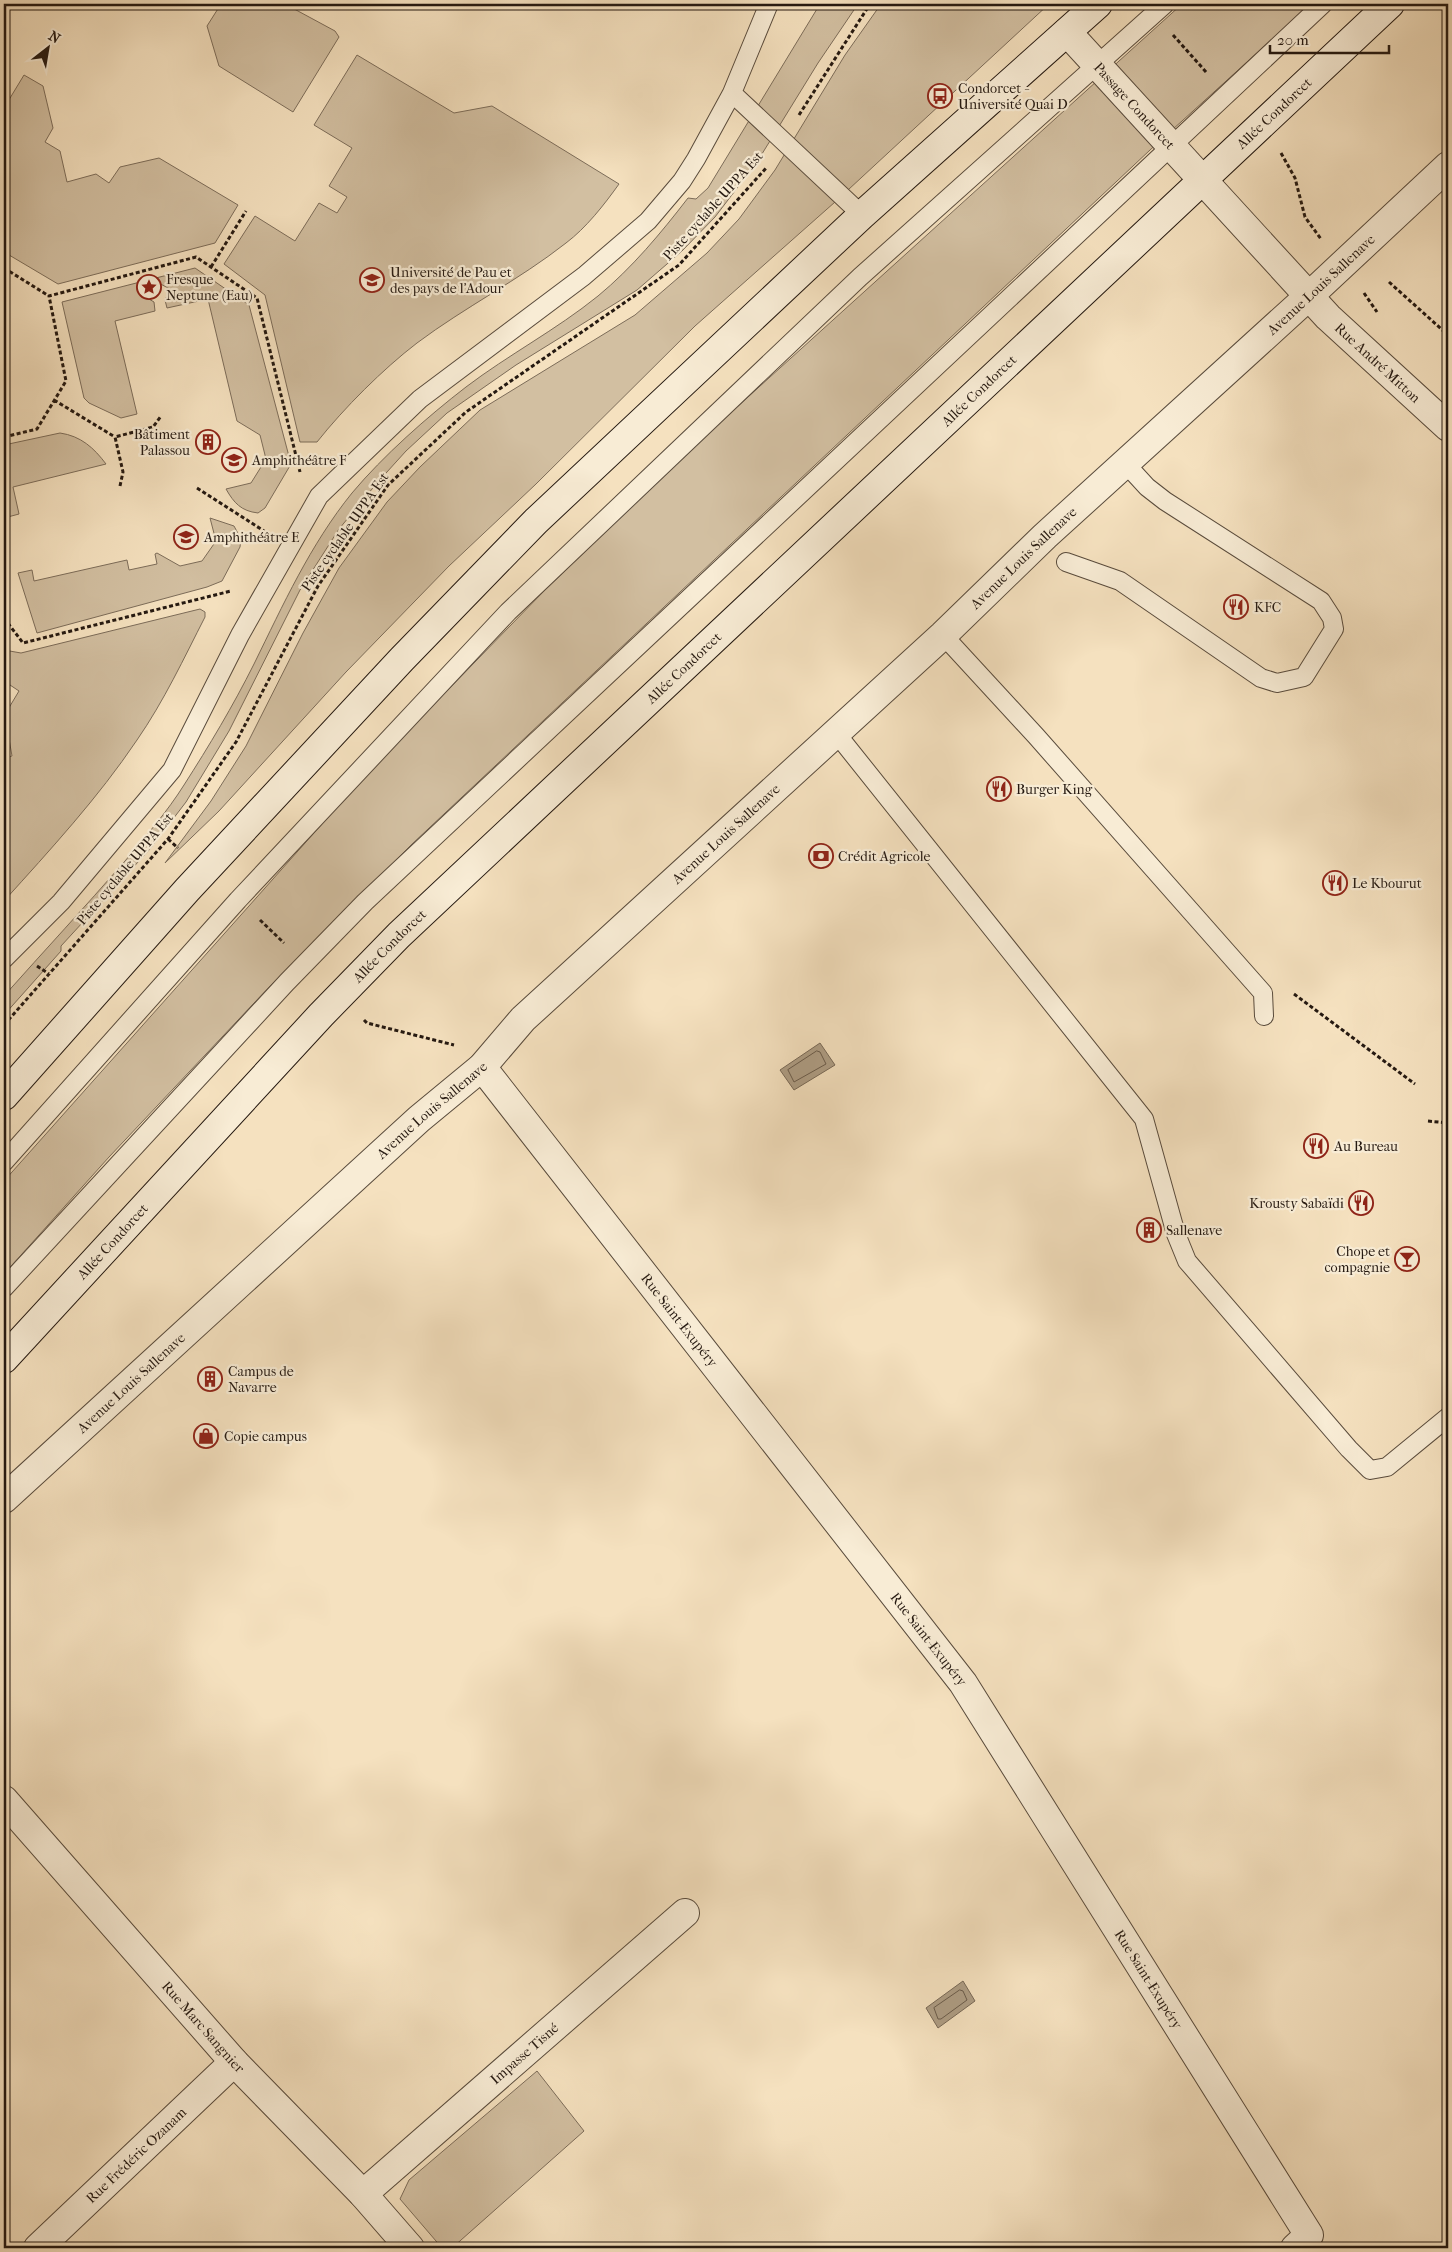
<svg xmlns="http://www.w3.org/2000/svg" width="1452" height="2252" font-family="'IM FELL French Canon',serif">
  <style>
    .green { fill: #d2bfa1; stroke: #7c6c59 }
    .water { fill: #ae9d84; stroke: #776856 }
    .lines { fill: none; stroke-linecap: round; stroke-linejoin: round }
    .shore { stroke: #6a5b4a; stroke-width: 1 }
    .service-casing { stroke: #594b3c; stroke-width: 20 }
    .minor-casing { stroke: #594b3c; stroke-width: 30 }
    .secondary-casing { stroke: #251911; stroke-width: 30 }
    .path { stroke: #251911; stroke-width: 3; stroke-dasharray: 4 2.5; stroke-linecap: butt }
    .service { stroke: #f8ecd5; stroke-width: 18 }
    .minor { stroke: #f8ecd5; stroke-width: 28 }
    .secondary { stroke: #f8ecd5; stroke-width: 28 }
    .labels { text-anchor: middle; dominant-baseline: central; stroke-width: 4.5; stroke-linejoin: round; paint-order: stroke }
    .poi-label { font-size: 14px; fill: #251911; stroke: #f8ecd5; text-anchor: start }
    .street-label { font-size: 14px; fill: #251911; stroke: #f8ecd5 }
  </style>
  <rect width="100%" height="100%" fill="#f5e1bf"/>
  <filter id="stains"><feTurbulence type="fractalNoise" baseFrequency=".004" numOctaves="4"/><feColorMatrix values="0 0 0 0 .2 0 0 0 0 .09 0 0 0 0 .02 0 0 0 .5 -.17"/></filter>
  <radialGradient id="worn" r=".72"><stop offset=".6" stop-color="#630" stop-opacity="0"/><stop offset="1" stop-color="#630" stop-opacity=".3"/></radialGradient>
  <!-- green -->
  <path class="green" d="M221,4h64l50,27 4,6 -46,75 -74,-46 -12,-40z
    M820,4h38l-40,59 -61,99 -42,55 -33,34 -45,39 -121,75 -69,48 -41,38 -29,32 -38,46 -39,61 -71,141 -43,71 -36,47 -89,97v5l-57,64v-19c40,-45 81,-89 121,-135 21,-25 42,-49 59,-76 25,-39 49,-79 70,-121 29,-59 56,-119 98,-171 31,-37 75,-76 114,-106 42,-32 90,-57 132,-91 34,-28 63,-63 90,-98l8,1 12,-11z
    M881,4h168l-214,198 -140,124 -159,158 -87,82 -103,106 -127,139 -54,52 46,-62 35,-55 57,-113 36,-65 48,-66 33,-35 60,-57 155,-95 72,-62 32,-34 36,-49 70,-115z
    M1182,4h129l-161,146 -739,695 -140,140 -162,172 -105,117v-93l367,-412 174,-179 161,-155z
    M357,55l97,58 38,-7 127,78c-15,21 -33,44 -53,59 -47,37 -101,64 -149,100 -34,26 -73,65 -100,99h-17l-35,-147 -41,-31 31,-48 40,25 24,-38 18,10 10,-16 -18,-11 23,-38 -38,-23z
    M24,75l19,11 10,42 -8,14 15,9 7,31 29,-8 13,9 11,-16 39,-9 79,47 -23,38 -157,41 -54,-32v-144z
    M195,268l54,37 42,159 -26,44 -7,5c-17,-2 -24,-10 -32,-24l25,-6 15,-24 -6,-24 -23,-14 -29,-122 -41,9 -2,-8 5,-11 -17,-9 -9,16 10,6 1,9 -40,10 22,93 -16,4 -32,-15 -5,-5 -22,-96z
    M60,433c21,3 34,15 46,31l-93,23 6,27 -15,4v-73z
    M210,518l24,8 7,13 -1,8 -18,34 -15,6 -170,46 -19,-60 14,-3 2,11 93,-21 2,10 28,-6 -2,-10 2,-1 23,13 22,-5 14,-20z
    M200,609l5,3v5c-21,41 -41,84 -68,123 -39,58 -87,110 -133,161v-143l8,-2 -3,-17 -5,-3v-20l15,-25 -15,-10v-31l17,3z
    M537,2071l47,60 -132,117h-10l-42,-49 9,-19z"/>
  <!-- water -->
  <path class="water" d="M820,1043l15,22 -41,25 -14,-20z
    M963,1981l12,20 -37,27 -12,-20z"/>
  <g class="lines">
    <!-- shore -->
    <path class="shore" d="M817,1051l3,1 6,12 -32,18 -6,-12z
      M960,1990l3,1 4,9 -26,19h-3l-4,-11z"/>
    <defs>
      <path id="service" d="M732,93l130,122
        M1066,562l54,19 141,97 16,5 27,-6 30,-48 -2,-11 -11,-17 -156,-100 -18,-14 -22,-24
        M943,635l93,101 227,257 1,23
        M836,733l308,386 32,115 11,27 162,188 21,21 17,-3 61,-50
        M4,959l57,-57 111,-132 68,-135 79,-139 101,-97 164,-123 64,-55 34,-40 14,-22 36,-66 36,-87 -1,-2
        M4,1162l234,-262 270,-288 352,-335 305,-273
        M4,1288l283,-306 78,-80 958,-898"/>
      <g id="minor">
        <path id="s1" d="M1067,32l261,285 120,110"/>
        <path id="s2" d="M482,1067l481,616 346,552 -14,13"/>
        <path id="s3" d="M4,1499l415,-380 63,-52 41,-48 420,-384 102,-99 264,-240 139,-130"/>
        <path id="s4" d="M4,1800l230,262 129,132 47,54"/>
        <path id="s5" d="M363,2194l322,-281"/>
        <path id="s6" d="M38,2248l196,-186"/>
      </g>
      <g id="secondary">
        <path d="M4,1096l183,-206 215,-231 134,-138 326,-306 236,-211"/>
        <path id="s7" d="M4,1359l317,-344 78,-80 991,-931"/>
      </g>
    </defs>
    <!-- service casing -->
    <use href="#service" class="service-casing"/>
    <!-- minor casing -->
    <use href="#minor" class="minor-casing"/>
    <!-- secondary casing -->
    <use href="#secondary" class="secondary-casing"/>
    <!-- path -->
    <path class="path" d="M1173,35l34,38
      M799,115l71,-111
      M1281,153l14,25 10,39 16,22
      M211,267l35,-56
      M4,268l45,28
      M1389,282l59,53
      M1364,293l13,19
      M54,400l61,37
      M4,437l33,-8 29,-48 -17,-85 147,-39 61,41 43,174
      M120,486l3,-14 -8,-35 38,-10 8,-11
      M197,488l67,43
      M4,618l19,25 208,-52
      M168,839l10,9
      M260,920l24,23
      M37,966l12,8
      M1294,994l121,90
      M364,1020l3,3 87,22
      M4,1025l164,-186 68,-97 82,-156 70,-101 78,-73 213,-147 88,-98
      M1428,1121l20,2"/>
    <!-- service -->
    <use href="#service" class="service"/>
    <!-- minor -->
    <use href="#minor" class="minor"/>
    <!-- secondary -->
    <use href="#secondary" class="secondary"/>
  </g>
  <!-- icons -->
  <defs>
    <symbol id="bus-ring" viewBox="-11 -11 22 22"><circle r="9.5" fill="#f8ecd5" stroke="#8f2418" stroke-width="1.5"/><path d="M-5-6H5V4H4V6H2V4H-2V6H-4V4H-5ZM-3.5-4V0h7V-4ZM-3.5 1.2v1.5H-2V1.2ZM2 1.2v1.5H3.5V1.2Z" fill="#8f2418"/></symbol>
    <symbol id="university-ring" viewBox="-11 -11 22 22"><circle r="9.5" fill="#f8ecd5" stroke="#8f2418" stroke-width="1.5"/><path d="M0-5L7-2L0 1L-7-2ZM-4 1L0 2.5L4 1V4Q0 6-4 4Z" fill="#8f2418"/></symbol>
    <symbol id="sight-ring" viewBox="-11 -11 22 22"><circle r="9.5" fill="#f8ecd5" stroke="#8f2418" stroke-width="1.5"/><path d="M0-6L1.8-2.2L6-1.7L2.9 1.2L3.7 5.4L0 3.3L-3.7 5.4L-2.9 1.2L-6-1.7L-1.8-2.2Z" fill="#8f2418"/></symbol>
    <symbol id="building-ring" viewBox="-11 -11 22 22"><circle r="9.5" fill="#f8ecd5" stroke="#8f2418" stroke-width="1.5"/><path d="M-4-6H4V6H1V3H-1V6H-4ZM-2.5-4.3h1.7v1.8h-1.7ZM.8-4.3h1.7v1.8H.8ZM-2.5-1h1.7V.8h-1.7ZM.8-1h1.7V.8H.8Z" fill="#8f2418"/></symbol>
    <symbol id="restaurant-ring" viewBox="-11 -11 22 22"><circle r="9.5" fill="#f8ecd5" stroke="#8f2418" stroke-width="1.5"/><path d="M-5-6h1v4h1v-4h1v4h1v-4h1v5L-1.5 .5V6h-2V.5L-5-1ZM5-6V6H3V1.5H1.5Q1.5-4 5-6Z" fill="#8f2418"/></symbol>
    <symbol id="bank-ring" viewBox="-11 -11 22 22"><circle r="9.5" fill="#f8ecd5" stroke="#8f2418" stroke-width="1.5"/><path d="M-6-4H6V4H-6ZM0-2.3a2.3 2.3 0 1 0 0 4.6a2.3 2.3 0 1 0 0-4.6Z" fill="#8f2418"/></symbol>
    <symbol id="bar-ring" viewBox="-11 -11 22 22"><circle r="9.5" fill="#f8ecd5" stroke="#8f2418" stroke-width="1.5"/><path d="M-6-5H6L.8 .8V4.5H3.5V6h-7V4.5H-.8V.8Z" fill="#8f2418"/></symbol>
    <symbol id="shop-ring" viewBox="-11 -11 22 22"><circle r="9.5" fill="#f8ecd5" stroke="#8f2418" stroke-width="1.5"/><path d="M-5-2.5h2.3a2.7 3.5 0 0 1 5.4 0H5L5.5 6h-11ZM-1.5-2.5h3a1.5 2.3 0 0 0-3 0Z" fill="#8f2418"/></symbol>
  </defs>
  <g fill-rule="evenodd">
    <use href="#bus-ring" x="926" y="82" width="28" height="28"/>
    <use href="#university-ring" x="358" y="266" width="28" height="28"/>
    <use href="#sight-ring" x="135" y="273" width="28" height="28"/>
    <use href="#building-ring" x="194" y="428" width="28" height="28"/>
    <use href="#university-ring" x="220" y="446" width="28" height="28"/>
    <use href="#university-ring" x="172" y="523" width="28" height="28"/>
    <use href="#restaurant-ring" x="1222" y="593" width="28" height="28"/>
    <use href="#restaurant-ring" x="985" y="775" width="28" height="28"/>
    <use href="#bank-ring" x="807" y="842" width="28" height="28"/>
    <use href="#restaurant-ring" x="1321" y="869" width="28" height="28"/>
    <use href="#restaurant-ring" x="1302" y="1132" width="28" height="28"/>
    <use href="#restaurant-ring" x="1347" y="1189" width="28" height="28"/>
    <use href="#building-ring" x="1135" y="1216" width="28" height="28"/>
    <use href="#bar-ring" x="1393" y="1245" width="28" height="28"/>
    <use href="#building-ring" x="196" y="1365" width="28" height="28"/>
    <use href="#shop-ring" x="192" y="1422" width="28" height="28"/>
  </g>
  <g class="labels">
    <!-- poi labels -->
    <g class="poi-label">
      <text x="958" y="88">Condorcet -<tspan x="958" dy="16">Université Quai D</tspan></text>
      <text x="390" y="272">Université de Pau et<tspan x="390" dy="16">des pays de l'Adour</tspan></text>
      <text x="166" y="279">Fresque<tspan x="166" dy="16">Neptune (Eau)</tspan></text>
      <text x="190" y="434" text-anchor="end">Bâtiment<tspan x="190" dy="16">Palassou</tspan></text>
      <text x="252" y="460">Amphithéâtre F</text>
      <text x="204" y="537">Amphithéâtre E</text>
      <text x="1254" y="607">KFC</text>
      <text x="1016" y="789">Burger King</text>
      <text x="838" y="856">Crédit Agricole</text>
      <text x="1352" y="883">Le Kbourut</text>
      <text x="1334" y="1146">Au Bureau</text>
      <text x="1344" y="1203" text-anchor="end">Krousty Sabaïdi</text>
      <text x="1166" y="1230">Sallenave</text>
      <text x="1390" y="1251" text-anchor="end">Chope et<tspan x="1390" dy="16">compagnie</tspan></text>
      <text x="228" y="1371">Campus de<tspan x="228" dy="16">Navarre</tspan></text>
      <text x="224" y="1436">Copie campus</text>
    </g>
    <!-- street labels -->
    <g class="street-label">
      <text stroke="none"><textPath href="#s1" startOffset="100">Passage Condorcet</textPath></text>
      <text stroke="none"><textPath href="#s7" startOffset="1780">Allée Condorcet</textPath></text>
      <text transform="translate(713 206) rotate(-48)">Piste cyclable UPPA Est</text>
      <text stroke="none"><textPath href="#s3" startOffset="1792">Avenue Louis Sallenave</textPath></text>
      <text stroke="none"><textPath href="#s1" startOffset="454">Rue André Mitton</textPath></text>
      <text stroke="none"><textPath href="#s7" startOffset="1375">Allée Condorcet</textPath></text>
      <text transform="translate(345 532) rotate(-55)">Piste cyclable UPPA Est</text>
      <text stroke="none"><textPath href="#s3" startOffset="1388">Avenue Louis Sallenave</textPath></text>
      <text stroke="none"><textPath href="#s7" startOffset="970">Allée Condorcet</textPath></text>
      <text stroke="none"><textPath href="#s3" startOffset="982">Avenue Louis Sallenave</textPath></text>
      <text transform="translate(125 869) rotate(-50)">Piste cyclable UPPA Est</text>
      <text stroke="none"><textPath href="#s7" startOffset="565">Allée Condorcet</textPath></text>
      <text stroke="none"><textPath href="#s3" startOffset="578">Avenue Louis Sallenave</textPath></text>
      <text stroke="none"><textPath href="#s7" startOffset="160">Allée Condorcet</textPath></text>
      <text stroke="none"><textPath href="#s2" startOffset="321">Rue Saint-Exupéry</textPath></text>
      <text stroke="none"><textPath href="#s3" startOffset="172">Avenue Louis Sallenave</textPath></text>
      <text stroke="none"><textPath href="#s2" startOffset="726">Rue Saint-Exupéry</textPath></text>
      <text stroke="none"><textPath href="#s2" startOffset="1131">Rue Saint-Exupéry</textPath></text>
      <text stroke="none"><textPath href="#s4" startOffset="302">Rue Marc Sangnier</textPath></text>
      <text stroke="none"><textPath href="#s5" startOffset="214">Impasse Tisné</textPath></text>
      <text stroke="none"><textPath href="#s6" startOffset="135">Rue Frédéric Ozanam</textPath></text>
    </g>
  </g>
  <!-- margin -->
  <rect width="1452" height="2252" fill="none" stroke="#f5e1bf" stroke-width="20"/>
  <rect x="5" y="5" width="1442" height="2242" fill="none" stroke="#251911" stroke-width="2.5"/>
  <rect x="10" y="10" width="1432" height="2232" fill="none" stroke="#251911"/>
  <!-- north arrow -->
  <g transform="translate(48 48) rotate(31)" stroke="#f8ecd5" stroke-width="4" paint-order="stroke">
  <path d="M0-4L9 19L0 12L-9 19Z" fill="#251911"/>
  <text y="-8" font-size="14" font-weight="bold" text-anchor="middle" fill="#251911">N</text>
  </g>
  <!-- scale -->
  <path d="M1270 45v8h119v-8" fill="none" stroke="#251911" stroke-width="2.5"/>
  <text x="1277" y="45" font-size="15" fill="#251911" stroke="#f8ecd5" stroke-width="4" paint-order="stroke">20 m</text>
  <rect width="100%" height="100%" filter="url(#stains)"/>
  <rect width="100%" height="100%" fill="url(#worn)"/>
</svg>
